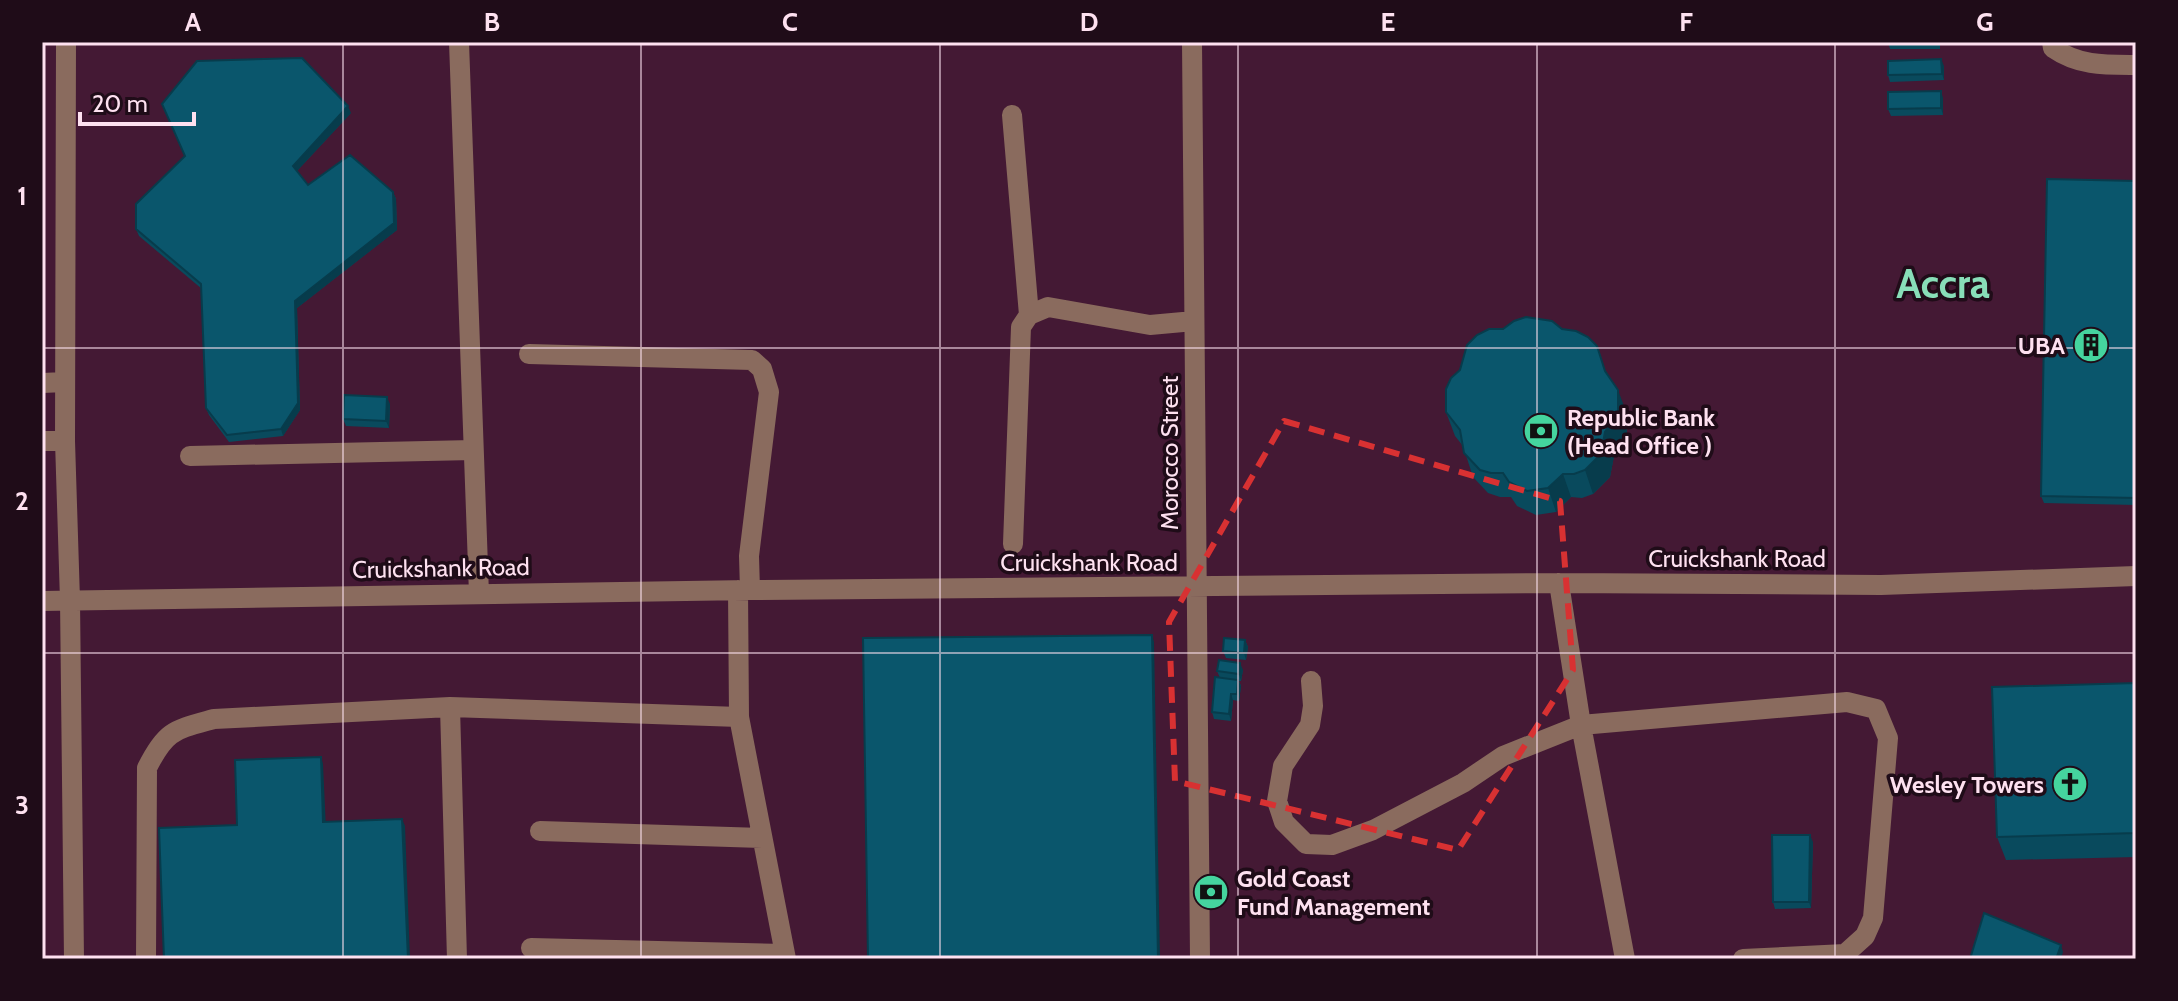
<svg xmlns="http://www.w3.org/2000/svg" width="2178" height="1001" font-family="Cabin,sans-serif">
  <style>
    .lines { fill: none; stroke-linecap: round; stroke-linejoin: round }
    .minor { stroke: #8a6b5e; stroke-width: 20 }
    .wall { fill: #094a5d }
    .shaded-wall { fill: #073c4c }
    .building { fill: #0a566c; stroke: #073c4c; stroke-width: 2 }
    .marked { fill: none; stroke: #d83132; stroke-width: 6; stroke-dasharray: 16 10; stroke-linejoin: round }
    .grid { fill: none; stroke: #fee1f0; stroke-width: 2; stroke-opacity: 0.55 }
    .labels { text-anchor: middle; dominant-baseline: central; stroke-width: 7; stroke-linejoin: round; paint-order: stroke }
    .poi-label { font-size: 24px; font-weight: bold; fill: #fee1f0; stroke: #1f0c18; text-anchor: end }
    .street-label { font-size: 24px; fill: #fee1f0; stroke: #1f0c18 }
    .town-label { font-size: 40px; font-weight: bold; fill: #88deb8; stroke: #1f0c18 }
    .neatline { fill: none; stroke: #fee1f0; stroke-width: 3 }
    .grid-label { font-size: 26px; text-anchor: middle; font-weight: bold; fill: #fee1f0 }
  </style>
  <rect width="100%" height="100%" fill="#441934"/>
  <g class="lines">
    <!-- minor -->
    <path class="minor" d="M66,42l-1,399 5,159 4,359
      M459,42l20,552
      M1192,42l8,917
      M2052,42l1,6c26,18 52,17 83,17
      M1012,115l17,200
      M529,354l223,6 10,9 7,23 -20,164 1,34
      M42,383l23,-1
      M42,441h23
      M190,456l283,-6
      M1013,544l8,-217 8,-12 19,-8 102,18 44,-4
      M1559,583l22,142 44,234
      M738,590l1,127 47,242
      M42,601l708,-11 809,-7 322,2 255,-9
      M1311,681l2,25 -3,19 -27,41 -6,35 7,21 22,22 26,1 41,-15 90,-47 40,-27 78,-31 266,-23 29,7 12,29 -15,180 -8,18 -20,18 -102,5
      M450,707l7,252
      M540,831l222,7
      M531,948l254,6
      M146,959l1,-191c19,-38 27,-38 67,-49l236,-12 289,10"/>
  </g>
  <!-- wall -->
  <path class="wall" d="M1888,42h52v7h-50z
    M1944,66v14l-54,2 -2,-7z
    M1943,98v17l-52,1 -3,-7z
    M351,113l-54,58 11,14 85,7 3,7 1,31 -100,78 3,102 -17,26 -54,6 -20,-27 -3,-7 -4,-119 -63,-53 -3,-7z
    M2136,181v324l-92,-2 -3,-7z
    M1503,329l104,45 20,40v23l-13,19 -4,21 -17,17 -11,4 -11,-1 -15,15 -20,3 -19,-9 -6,-9h-11l-12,-4 -15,-16 -10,-31 -8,-10 -9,-24z
    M390,404l-1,24 -43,-2 -3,-7z
    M1245,640l3,7 -2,13 -20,-2 -3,-7z
    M1243,670l-2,11h-2l2,5 -2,15 -6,-1 -2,21 -17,-2 -2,-7 8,-34 -3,-7z
    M2136,683v174l-130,3 -9,-23z
    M1813,842l-2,66 -36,1 -2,-7z"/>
  <!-- shaded-wall -->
  <path class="shaded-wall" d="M1941,59l3,7v14l-2,-6z
    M1941,91l2,7v17l-2,-7z
    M348,106l3,7 -56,60 -2,-7z
    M393,192l3,7 1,31 -100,78 3,102 -17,26 -2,-7 14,-128z
    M1618,390l9,24v23l-13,19 -4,21 -17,17 -8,-24z
    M387,397l3,7 -1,24 -3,-7z
    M1563,474l8,23 -15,15 -8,-24z
    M1152,635l2,7 6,317h-2z
    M1245,640l3,7 -2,13 -2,-7z
    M1240,663l3,7 -2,11 -2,-7z
    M1238,680l3,6 -2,15 -2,-7z
    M1231,694l2,6 -2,21 -2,-7z
    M321,757l2,7 3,65 -3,-7z
    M402,819l3,7 5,133h-2z
    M1810,835l3,7 -2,66 -2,-6z
    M2061,945l2,7 -2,7h-5z"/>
  <!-- building -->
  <path class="building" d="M302,58l46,48 -55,60 15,19 42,-30 43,37 1,31 -99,78 3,102 -17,26 -54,6 -21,-27 -5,-124 -65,-55v-25l49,-48 -23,-52 35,-43z
    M1941,59l1,15 -54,1v-14z
    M1941,91v17l-53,1v-17z
    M2047,179l89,2v317l-95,-2z
    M1526,317l26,4 10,8 14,2 12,6 9,9 8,25 13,19v23l-13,19 -4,22 -16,16 -11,4h-11l-15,14 -21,3 -18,-9 -6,-9h-12l-11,-3 -16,-17 -4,-23 -14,-18v-23l5,-11 9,-8 7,-25 10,-10 12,-6h14l11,-8z
    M344,395l43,2 -1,24 -43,-2z
    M1152,635l6,324h-290l-5,-321z
    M1224,638l21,2 -1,13 -21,-2z
    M1219,660l21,3 -1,11 -22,-3z
    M1215,677l23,3 -1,14h-6l-2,20 -17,-2z
    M2136,683v150l-139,4 -5,-150z
    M321,757l2,65 79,-3 6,140h-244l-5,-131 78,-3 -2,-65z
    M1772,835h38l-1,67h-36z
    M1984,913l77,32 -5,14h-86z"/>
  <!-- marked area -->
  <path class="marked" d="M1284,421l276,80 13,169 -115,180 -283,-69 -6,-159z"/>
  <!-- grid -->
  <path class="grid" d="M343,42v917M641,42v917M940,42v917M1238,42v917M1537,42v917M1835,42v917M42,348h2094M42,653h2094"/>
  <!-- icons -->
  <defs>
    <symbol id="building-disc" viewBox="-11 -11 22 22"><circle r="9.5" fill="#45d49e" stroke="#1f0c18"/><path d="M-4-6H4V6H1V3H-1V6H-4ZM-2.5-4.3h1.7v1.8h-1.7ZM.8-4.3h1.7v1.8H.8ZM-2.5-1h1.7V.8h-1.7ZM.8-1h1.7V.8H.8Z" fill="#111"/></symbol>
    <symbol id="bank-disc" viewBox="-11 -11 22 22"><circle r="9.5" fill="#45d49e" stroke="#1f0c18"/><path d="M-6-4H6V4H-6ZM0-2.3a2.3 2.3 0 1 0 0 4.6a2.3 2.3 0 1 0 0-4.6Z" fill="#111"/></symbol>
    <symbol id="church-disc" viewBox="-11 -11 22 22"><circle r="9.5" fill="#45d49e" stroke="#1f0c18"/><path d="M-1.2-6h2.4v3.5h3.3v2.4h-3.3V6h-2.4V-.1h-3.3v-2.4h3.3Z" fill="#111"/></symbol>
  </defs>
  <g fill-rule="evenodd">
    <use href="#building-disc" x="2071" y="325" width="40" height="40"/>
    <use href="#bank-disc" x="1521" y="411" width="40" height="40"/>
    <use href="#church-disc" x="2050" y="764" width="40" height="40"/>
    <use href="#bank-disc" x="1191" y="872" width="40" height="40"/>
  </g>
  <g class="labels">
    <!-- poi labels -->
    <g class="poi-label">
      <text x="2065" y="345">UBA</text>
      <text x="1567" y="417" text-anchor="start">Republic Bank<tspan x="1567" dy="28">(Head Office )</tspan></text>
      <text x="2044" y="784">Wesley Towers</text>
      <text x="1237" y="878" text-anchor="start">Gold Coast<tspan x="1237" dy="28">Fund Management</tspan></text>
    </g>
    <!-- street labels -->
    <g class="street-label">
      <text transform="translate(1169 453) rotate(-90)">Morocco Street</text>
      <text x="1737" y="558">Cruickshank Road</text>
      <text x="1089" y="562">Cruickshank Road</text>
      <text transform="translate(441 568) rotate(-1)">Cruickshank Road</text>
    </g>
    <!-- town labels -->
    <g class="town-label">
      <text x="1943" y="283">Accra</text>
    </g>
  </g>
  <!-- border -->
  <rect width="2178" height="1001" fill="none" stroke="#1f0c18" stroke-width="88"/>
  <!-- scale -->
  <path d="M80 112v12h114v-12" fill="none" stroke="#fee1f0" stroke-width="4"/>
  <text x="92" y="112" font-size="24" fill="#fee1f0" stroke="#1f0c18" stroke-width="6" paint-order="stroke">20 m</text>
  <rect x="44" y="44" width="2090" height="913" class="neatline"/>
  <g class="grid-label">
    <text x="193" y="31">A</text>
    <text x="492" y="31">B</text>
    <text x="790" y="31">C</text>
    <text x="1089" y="31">D</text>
    <text x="1388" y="31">E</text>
    <text x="1686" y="31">F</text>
    <text x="1985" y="31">G</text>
    <text x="22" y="205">1</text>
    <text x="22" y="510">2</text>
    <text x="22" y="814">3</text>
  </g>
</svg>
